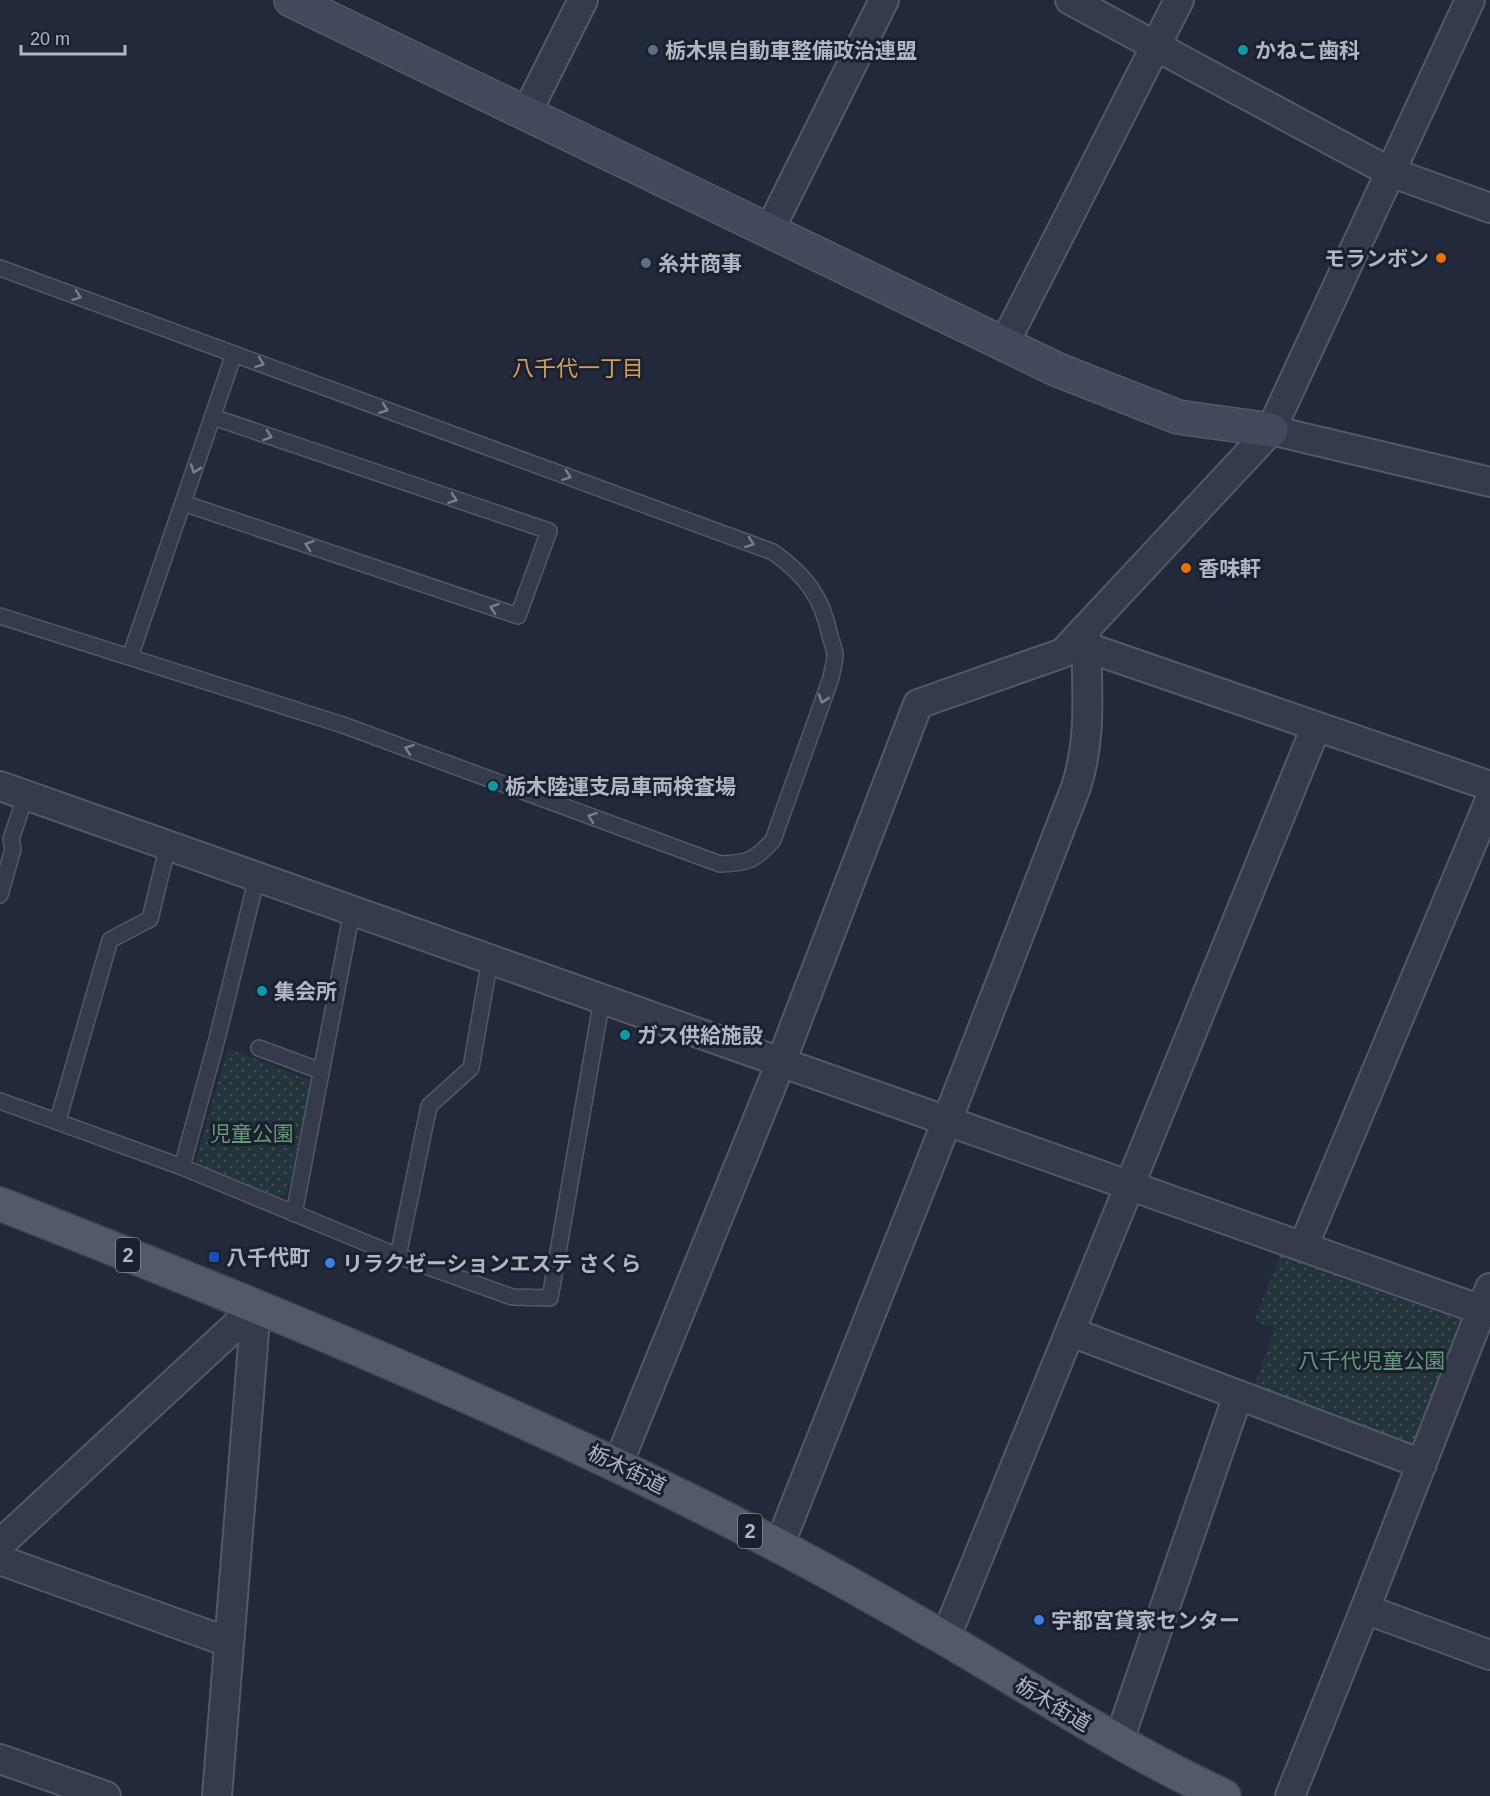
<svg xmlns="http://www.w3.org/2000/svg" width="1490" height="1796" font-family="Helvetica,'Noto Sans JP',sans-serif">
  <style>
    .park { fill: url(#park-dots) }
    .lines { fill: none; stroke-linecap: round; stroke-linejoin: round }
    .lane-casing { stroke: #525968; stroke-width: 18 }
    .street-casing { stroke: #525968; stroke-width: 32 }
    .secondary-casing { stroke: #525968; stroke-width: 36 }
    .primary-casing { stroke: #3e4453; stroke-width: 36 }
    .lane { stroke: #353b4a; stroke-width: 15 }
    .street { stroke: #353b4a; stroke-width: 28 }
    .secondary { stroke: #42495d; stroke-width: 33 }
    .primary { stroke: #525a6a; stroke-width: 33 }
    .oneway { stroke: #787f8e }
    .service-dot { fill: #5c6f8a; stroke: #1a202e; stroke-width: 2 }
    .culture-dot { fill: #0f9aa8; stroke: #1a202e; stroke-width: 2 }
    .food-dot { fill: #e8710a; stroke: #1a202e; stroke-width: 2 }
    .transit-dot { fill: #1a4fb4; stroke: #1a202e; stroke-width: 2 }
    .shop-dot { fill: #3f7fe0; stroke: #1a202e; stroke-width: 2 }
    .labels { text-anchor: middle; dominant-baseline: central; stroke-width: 6; stroke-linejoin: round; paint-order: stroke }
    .shield { fill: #1a202e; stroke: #828998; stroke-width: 1.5 }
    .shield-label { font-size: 20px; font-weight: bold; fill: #afb6c6 }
    .poi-label { font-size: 21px; font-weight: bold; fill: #afb6c6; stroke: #1a202e; text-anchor: start }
    .park-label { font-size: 21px; fill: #669777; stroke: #1a202e }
    .street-label { font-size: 21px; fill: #afb6c6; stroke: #1a202e }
    .neighbourhood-label { font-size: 22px; fill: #d59e5b; stroke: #1a202e }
  </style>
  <defs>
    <pattern id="park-dots" width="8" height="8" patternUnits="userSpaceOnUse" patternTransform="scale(1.5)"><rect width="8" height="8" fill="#23353b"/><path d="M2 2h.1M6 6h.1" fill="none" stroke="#405056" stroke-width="1.8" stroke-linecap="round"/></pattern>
  </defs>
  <rect width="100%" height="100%" fill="#21293a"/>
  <!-- park -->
  <path class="park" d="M228,1048l84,33 -25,113 -8,4 -78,-30 -6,-6z
    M1280,1254l187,69 -53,127 -160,-64 21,-58 -21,-7z"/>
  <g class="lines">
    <defs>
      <path id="lane" d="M0,268l773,284c32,23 49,44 57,84 2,6 4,12 5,18 0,8 -3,17 -4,24l-58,162c-18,21 -26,23 -53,24l-377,-139 -343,-109
        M183,503l335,113 31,-85 -336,-114
        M130,657l104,-303
        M0,895l13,-46 -2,-10 15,-44
        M259,1048l62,23
        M0,1101l182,66 216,89 114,41 38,1 52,-299
        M58,1120l52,-180 40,-21 18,-74
        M182,1167l35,-128 40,-162
        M294,1214l58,-303
        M398,1256l31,-150 42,-38 19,-109"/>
      <path id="street" d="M1070,0l320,172 100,36
        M526,114l57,-114
        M769,231l115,-231
        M1004,344l175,-344
        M1271,430l219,52
        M1086,647l404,139
        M0,786l1490,527
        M1303,1247l187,-447
        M1071,1332l351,132
        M618,1464l163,-402 137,-358 145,-51 208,-223 199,-430
        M0,1544l256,-237
        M779,1546l168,-425 129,-334c17,-52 10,-105 10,-158
        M0,1560l228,82
        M1365,1609l125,46
        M945,1639l371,-912
        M1118,1743l120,-348
        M0,1759l106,37
        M217,1796l39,-489
        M1290,1796l75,-187 125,-321"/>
      <path id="secondary" d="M291,0l767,370 120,47 93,13"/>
      <path id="primary" d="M0,1204c263,103 526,210 777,341 56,29 112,61 167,93 93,54 182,113 280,158"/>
    </defs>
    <!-- lane casing -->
    <use href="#lane" class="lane-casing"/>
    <!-- street casing -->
    <use href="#street" class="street-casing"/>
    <!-- secondary casing -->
    <use href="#secondary" class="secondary-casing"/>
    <!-- primary casing -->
    <use href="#primary" class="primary-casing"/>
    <!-- lane -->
    <use href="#lane" class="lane"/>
    <!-- street -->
    <use href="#street" class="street"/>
    <!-- secondary -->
    <use href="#secondary" class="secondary"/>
    <!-- primary -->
    <use href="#primary" class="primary"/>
  </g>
  <!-- one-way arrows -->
  <defs><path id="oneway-chevron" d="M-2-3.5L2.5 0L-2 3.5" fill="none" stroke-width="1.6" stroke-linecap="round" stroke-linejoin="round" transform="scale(1.5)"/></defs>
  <g class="oneway">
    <use href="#oneway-chevron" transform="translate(77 296) rotate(20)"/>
    <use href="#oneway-chevron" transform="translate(260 363) rotate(20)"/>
    <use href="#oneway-chevron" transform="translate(384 409) rotate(21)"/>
    <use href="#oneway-chevron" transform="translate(268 436) rotate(19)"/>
    <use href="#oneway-chevron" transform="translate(195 469) rotate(109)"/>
    <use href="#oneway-chevron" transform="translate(567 476) rotate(20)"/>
    <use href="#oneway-chevron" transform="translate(453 499) rotate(19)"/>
    <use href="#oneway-chevron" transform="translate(750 543) rotate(20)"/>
    <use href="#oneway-chevron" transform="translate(309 545) rotate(-161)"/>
    <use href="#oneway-chevron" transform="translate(494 608) rotate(-161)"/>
    <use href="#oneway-chevron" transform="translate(823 699) rotate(109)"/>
    <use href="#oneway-chevron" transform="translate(409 749) rotate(-160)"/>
    <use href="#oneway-chevron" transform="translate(592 817) rotate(-160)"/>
  </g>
  <!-- markers -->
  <g class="service-dot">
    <circle cx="653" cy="50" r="6"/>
    <circle cx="646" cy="263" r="6"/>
  </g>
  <g class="culture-dot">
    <circle cx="1243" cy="50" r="6"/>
    <circle cx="493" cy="786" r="6"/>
    <circle cx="262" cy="991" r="6"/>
    <circle cx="625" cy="1035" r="6"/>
  </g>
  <g class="food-dot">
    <circle cx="1441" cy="258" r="6"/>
    <circle cx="1186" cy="568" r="6"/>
  </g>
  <rect class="transit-dot" x="208" y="1251" width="12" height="12" rx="3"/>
  <g class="shop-dot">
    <circle cx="330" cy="1263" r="6"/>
    <circle cx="1039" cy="1620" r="6"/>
  </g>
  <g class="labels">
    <!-- shield labels -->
    <g class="shield">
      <rect x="116" y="1238" width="24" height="34" rx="4.5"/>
      <rect x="738" y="1514" width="24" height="34" rx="4.5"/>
    </g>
    <g class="shield-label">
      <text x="128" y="1255">2</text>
      <text x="750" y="1531">2</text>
    </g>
    <!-- poi labels -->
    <g class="poi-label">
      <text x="665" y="50">栃木県自動車整備政治連盟</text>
      <text x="1255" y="50">かねこ歯科</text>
      <text x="1429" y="258" text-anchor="end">モランボン</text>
      <text x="658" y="263">糸井商事</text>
      <text x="1198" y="568">香味軒</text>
      <text x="505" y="786">栃木陸運支局車両検査場</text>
      <text x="274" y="991">集会所</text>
      <text x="637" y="1035">ガス供給施設</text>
      <text x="226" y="1257">八千代町</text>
      <text x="342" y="1263">リラクゼーションエステ さくら</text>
      <text x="1051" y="1620">宇都宮貸家センター</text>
    </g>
    <!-- park labels -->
    <g class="park-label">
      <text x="252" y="1133">児童公園</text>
      <text x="1372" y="1360">八千代児童公園</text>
    </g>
    <!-- street labels -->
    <g class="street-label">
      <text transform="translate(627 1469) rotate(26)">栃木街道</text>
      <text transform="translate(1053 1704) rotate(31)">栃木街道</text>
    </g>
    <!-- neighbourhood labels -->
    <g class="neighbourhood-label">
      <text x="578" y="368">八千代一丁目</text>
    </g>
  </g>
  <!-- scale -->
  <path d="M21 45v9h104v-9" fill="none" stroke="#afb6c6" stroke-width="3"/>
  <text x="30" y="45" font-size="18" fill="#afb6c6" stroke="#1a202e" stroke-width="4.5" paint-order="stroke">20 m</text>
</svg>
